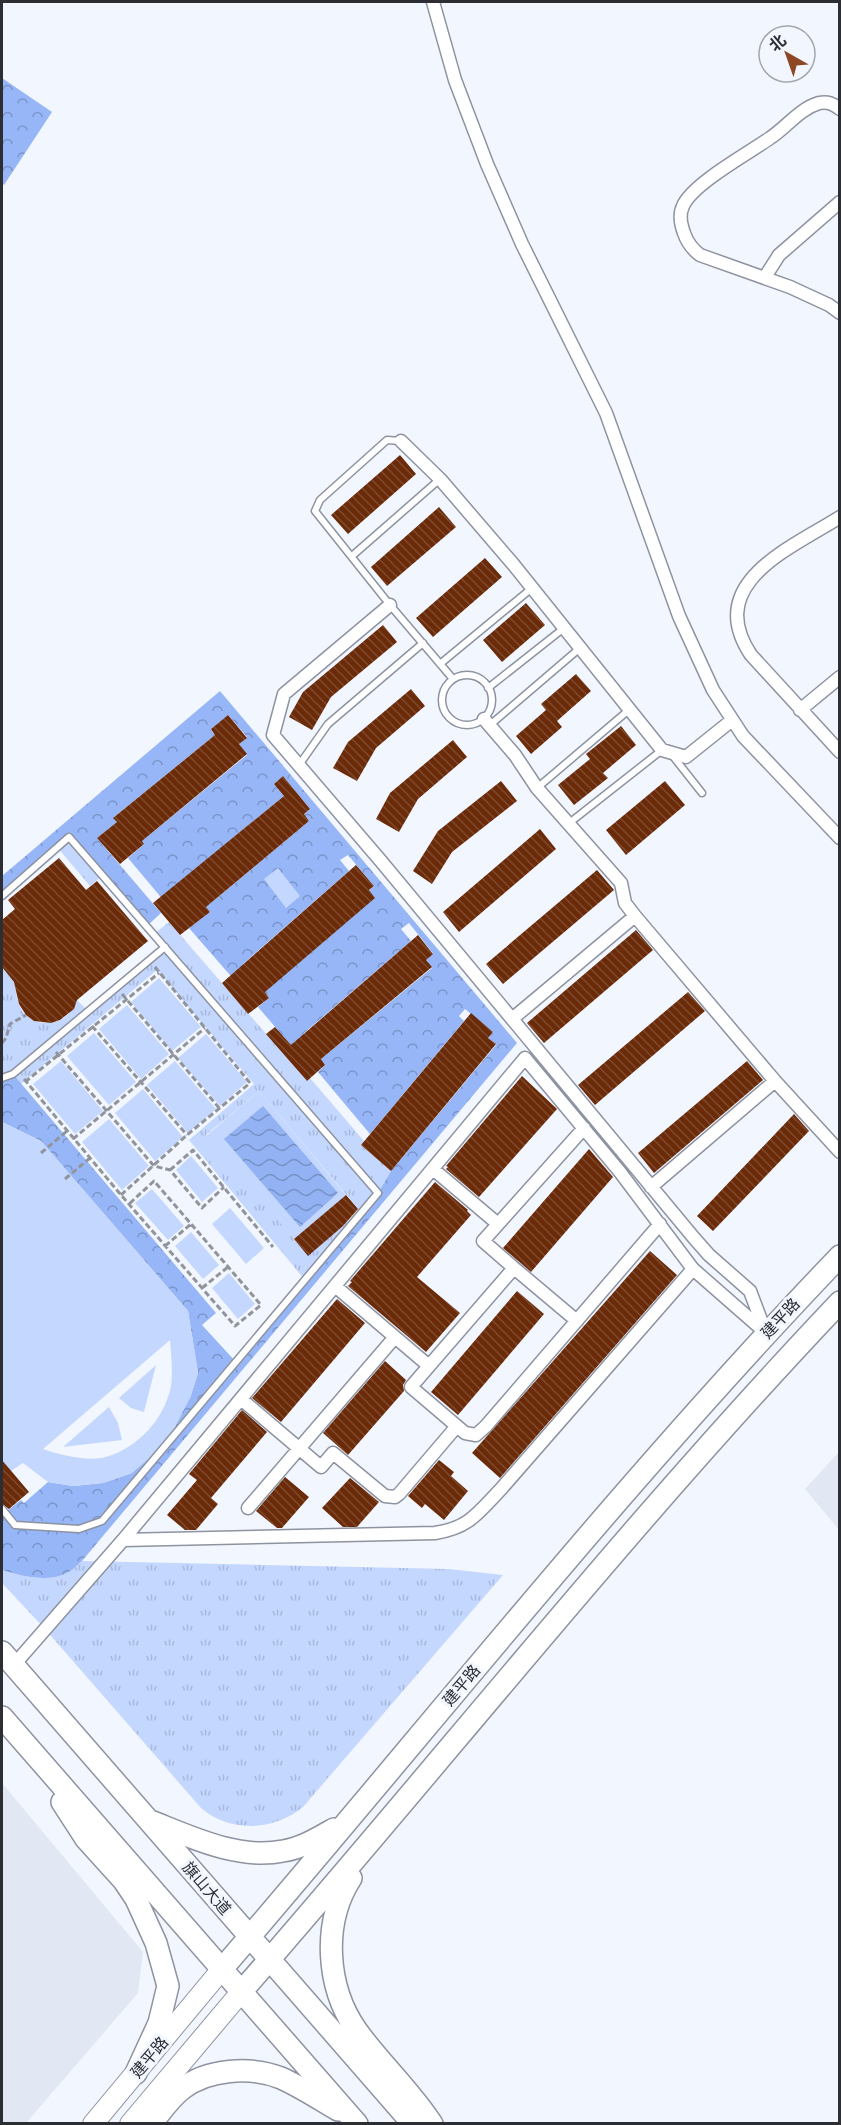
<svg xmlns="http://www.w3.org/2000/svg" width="841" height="2125" font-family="'Asap Condensed','Noto Sans SC',sans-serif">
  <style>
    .built { fill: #e1e7f3 }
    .grass { fill: url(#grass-tufts); fill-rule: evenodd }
    .forest { fill: url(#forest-crowns) }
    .pitch { fill: #c4d7ff; fill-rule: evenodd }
    .water { fill: url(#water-waves) }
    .building { fill: url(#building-back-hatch) }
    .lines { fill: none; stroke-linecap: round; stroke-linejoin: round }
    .service-casing { stroke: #8d93a0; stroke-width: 9 }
    .minor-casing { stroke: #8d93a0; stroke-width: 15 }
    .primary-casing { stroke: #8d93a0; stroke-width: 22 }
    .trunk-casing { stroke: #8d93a0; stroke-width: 24 }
    .path { stroke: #91949b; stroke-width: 3; stroke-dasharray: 6 3; stroke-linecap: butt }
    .service { stroke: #fff; stroke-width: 6 }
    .minor { stroke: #fff; stroke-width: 12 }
    .primary { stroke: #fff; stroke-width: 20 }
    .trunk { stroke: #fff; stroke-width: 21 }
    .labels { text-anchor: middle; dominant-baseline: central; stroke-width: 6; stroke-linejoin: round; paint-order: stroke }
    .street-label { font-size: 16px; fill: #2c2e33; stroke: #f2f6fe }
  </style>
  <defs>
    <pattern id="grass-tufts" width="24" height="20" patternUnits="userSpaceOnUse" patternTransform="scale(1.5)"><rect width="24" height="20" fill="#c4d7ff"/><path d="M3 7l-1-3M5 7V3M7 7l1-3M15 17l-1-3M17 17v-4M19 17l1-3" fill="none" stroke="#a9b9db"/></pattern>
    <pattern id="forest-crowns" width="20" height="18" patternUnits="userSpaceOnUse" patternTransform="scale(1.5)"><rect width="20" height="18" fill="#97b6f7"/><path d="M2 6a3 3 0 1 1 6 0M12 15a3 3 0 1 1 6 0" fill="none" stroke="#7b94c9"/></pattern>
    <pattern id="water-waves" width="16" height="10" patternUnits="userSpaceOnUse" patternTransform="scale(1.5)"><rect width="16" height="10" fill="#92b2f3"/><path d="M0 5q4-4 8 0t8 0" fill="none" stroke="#7791c5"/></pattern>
    <pattern id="building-back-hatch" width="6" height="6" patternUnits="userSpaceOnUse" patternTransform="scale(1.5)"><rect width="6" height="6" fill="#6b2b09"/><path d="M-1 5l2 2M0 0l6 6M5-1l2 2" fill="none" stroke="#7c492e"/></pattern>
  </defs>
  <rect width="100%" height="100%" fill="#f2f6fe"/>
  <!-- built -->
  <path class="built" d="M839,1452v78l-34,-41z
    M2,1783l141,169 -5,41 -112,130h-24z"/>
  <!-- grass -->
  <path class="grass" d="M69,837l34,38 -13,11 -33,-39z
    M169,922l137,158 4,-2 54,63 -3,4 30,26 -13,22 -73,87 -116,-140 65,-56 -97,-114 -136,114 -8,-10 -11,4v-110c3,3 9,9 12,14 2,5 2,13 4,19 4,16 20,25 37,21 11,-3 19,-12 22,-22l11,11 77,-64 -11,-13zM259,1091l101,120 -52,44 -102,-120z
    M82,1561l367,8 54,6 -200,232c-29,24 -73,26 -102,1l-156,-179 -43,-46v-13c19,6 46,13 65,3 5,-2 10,-8 15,-12z"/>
  <!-- forest -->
  <path class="forest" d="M2,78l50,34 -48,73 -2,-2z
    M220,691l297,352 -435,518c-5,4 -10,10 -15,12 -19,10 -46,3 -65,-3v-55l19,-15 3,3 24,-21 25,4 30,-3 29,-10 58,-75 8,-25 -10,-62 -147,-170 -39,-19v-44l11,-4 203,239 -14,12 34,37 142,-169 13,-22 105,-126 -8,-7 5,-6 -28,-23 -6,7 5,5 -94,113 -52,-62 7,-7 -4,-6 111,-91 -6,-8 7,-7 -24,-30 -8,6 10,12 -107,92 -9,17 -37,-43 11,-9 -4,-6 109,-106 -26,-31 -8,5 9,11 -106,93 -7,18 -47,-54 21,-16 -4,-5 103,-86 -5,-7 6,-5 -27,-33 -9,8 10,12 -111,91 -8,15 -37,-44 16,-14 -2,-3 105,-86 -8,-11 8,-7 -19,-22 -17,14 4,6 -101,82 3,5 -20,16 64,75 -14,13 -78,-89 -67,59v-20z"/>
  <!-- pitch -->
  <path class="pitch" d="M278,868l22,28 -14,12 -22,-29z
    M159,978l42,49 -29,24 -41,-49z
    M127,1005l42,49 -28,25 -42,-50z
    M94,1033l42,49 -27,23 -42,-49z
    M206,1034l41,48 -27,24 -42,-48z
    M61,1061l42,50 -28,23 -42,-50z
    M175,1061l41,48 -28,24 -41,-48z
    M143,1089l40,48 -28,24 -40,-48z
    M259,1091l87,104 -52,44 -88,-103z
    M109,1119l40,47 -27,24 -40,-48z
    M2,1122l39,19 147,170 10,62 -8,25 -17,33 -21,25 -20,17 -29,10 -30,3 -25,-4 -25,-19 -12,8 -9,-11zM170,1340c1,14 3,32 1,46 -6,32 -33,62 -65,71 -18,5 -46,-2 -63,-8z
    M191,1156l27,32 -16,14 -26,-32z
    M152,1189l32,37 -16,14 -33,-37z
    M230,1208l34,40 -18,16 -34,-40z
    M191,1232l28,33 -16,14 -28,-33z
    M229,1273l26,31 -17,15 -26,-31z
    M156,1365l-12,47 -13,-4 -12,-10z
    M109,1407l9,16 4,17 -59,7z"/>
  <!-- water -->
  <path class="water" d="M263,1106l75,87 -38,34 -76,-88z"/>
  <!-- building -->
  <path class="building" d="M400,455l16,19 -68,60 -17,-19z
    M439,507l17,20 -69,59 -16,-19z
    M485,558l17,19 -69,60 -17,-19z
    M526,603l19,22 -43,37 -19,-22z
    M383,625l14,17 -66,55 -19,33 -23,-13 14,-25z
    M576,674l15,17 -34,30 5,6 -31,27 -15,-18 30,-26 -5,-6z
    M411,689l14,17 -49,42 -19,33 -24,-13 15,-26z
    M228,715l19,23 -8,6 8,10 -105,87 2,3 -24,20 -23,-26 20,-16 -4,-4 102,-83 -4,-6z
    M621,726l15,19 -33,28 5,5 -34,27 -16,-20 32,-26 -4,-5z
    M453,740l14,17 -49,42 -19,33 -23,-13 14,-26z
    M283,776l27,33 -6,5 5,7 -103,86 4,5 -30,23 -27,-32 131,-107 -10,-12z
    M501,781l16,20 -65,51 -20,32 -19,-13 25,-40z
    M665,781l20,24 -59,50 -20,-25z
    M540,829l16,20 -97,83 -16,-20z
    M59,858l27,32 11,-9 51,60 -71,59 -3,9 -14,11 -9,3 -17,-2 -8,-6 -7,-11 -5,-22 -12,-15v-47l13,-11 -7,-9z
    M356,865l18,21 -5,4 6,8 -110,94 4,6 -21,16 -26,-31z
    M597,870l17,20 -111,94 -17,-20z
    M636,930l17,20 -109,93 -17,-20z
    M418,935l15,19 -7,6 6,7 -111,92 4,6 -18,16 -41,-47 9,-7 16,18z
    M688,992l17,19 -110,94 -17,-20z
    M471,1013l22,19 -5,6 8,6 -105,127 -30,-26z
    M747,1061l16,19 -109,93 -16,-20z
    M522,1076l35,33 -78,88 -33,-28 2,-2 -2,-1z
    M794,1114l15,17 -96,100 -16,-15z
    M589,1149l24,28 -82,95 -28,-24z
    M435,1182l33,28 -1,1 4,4 -54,62 43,36 -34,39 -78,-66 4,-4 -2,-1z
    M346,1195l12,14 -15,17 -35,30 -14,-17z
    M650,1251l27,24 -177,203 -28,-25z
    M517,1291l27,23 -86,101 -27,-23z
    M337,1299l28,24 -84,99 -29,-24z
    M385,1361l21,19 -3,5 1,6 -56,64 -25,-22z
    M242,1410l25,22 -56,66 7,6 -22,26h-11l-18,-15 30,-35 -8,-6z
    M2,1460l27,32 -20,17 -7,-5z
    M439,1460l15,12 -3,4 17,15 -24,29 -19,-16 -3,4 -14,-12z
    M285,1477l24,20 -27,31h-5l-21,-17z
    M350,1478l29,24 -22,25h-14l-21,-19z"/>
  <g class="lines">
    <defs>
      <path id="service" d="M401,441l-14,-1 -67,60 -5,11 75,94 63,74
        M352,556l88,-77
        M440,664l92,-76
        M442 700a25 25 0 1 1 50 0a25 25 0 1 1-50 0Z
        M488,688l76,-60
        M490,725l90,-77
        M672,755l30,38
        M299,765l29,-41 95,-81
        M537,788l93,-79
        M568,824l94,-74
        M2,896l67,-59 309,356 -276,328 -23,8 -64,-4 -13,-16
        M2,1078l11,-4 152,-127"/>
      <path id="minor" d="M433,2l22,78 32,84 35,80 84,169 73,203 34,74 30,46 97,102
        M840,109c-7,-5 -12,-8 -21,-6 -20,6 -32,24 -49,35 -21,15 -78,46 -87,68 -4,8 -2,19 1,27 3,9 8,16 16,22l90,32 39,18 11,8
        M765,277l14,-22 61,-53
        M401,441l39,38 73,85 149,186 24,7 45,-36
        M840,517c-49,31 -137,66 -89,138l89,97
        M390,605l-106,89 -11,41 107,125 314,378 15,17 41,36 16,42
        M800,710l40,-33
        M484,719l31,36 22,33 84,95 4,20 10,13 140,165 65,71
        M512,1019l123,-103
        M433,1169l65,55
        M651,1187l124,-106
        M514,1268l-31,-27 101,-113
        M335,1286l94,80 85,-98 63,53
        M429,1366l-18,21 54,46 11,2 10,-9 174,-202
        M241,1399l80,68 12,-14 52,43 10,1 4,-3 58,-68
        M248,1508l147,-171
        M123,1540l312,-7c34,-5 43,-20 66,-44l192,-220 72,63
        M13,1666l110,-126 402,-482 95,114 73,97"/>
      <path id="primary" d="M93,2124l129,-155
        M130,2124l112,-133"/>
      <path id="trunk" d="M2,1652l411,472
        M2,1717l355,407
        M62,1802l24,37 38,42 12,18 20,44 12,43 -9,37 -23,50
        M153,1822c40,16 87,38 130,29 19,-3 35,-13 51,-22
        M351,1878c-29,45 -25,109 6,153 23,32 53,59 75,93
        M222,1969c205,-238 400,-486 618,-713
        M242,1991c200,-229 388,-468 598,-689
        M151,2124c10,-12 19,-26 31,-35 25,-20 69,-23 99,-11 20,9 38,21 57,32"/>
    </defs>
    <!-- service casing -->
    <use href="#service" class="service-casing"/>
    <!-- minor casing -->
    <use href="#minor" class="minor-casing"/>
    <!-- primary casing -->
    <use href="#primary" class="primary-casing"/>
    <!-- trunk casing -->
    <use href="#trunk" class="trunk-casing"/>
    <!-- path -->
    <path class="path" d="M122,994l98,115
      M92,1026l95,109
      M2,1043l4,-5 4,-14 16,-9
      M56,1052l98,114 16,4 32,38 22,-21
      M24,1079l97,116 114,131 26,-21 -107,-124 -25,23
      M25,1082l134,-109
      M73,1139l132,-111
      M41,1153l26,-22
      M170,1170l23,-20 80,97
      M65,1179l25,-21
      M121,1195l66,-60 63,-52 -95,-116
      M165,1246l26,-22
      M202,1288l26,-21"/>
    <!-- service -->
    <use href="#service" class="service"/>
    <!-- minor -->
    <use href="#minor" class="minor"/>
    <!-- primary -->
    <use href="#primary" class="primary"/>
    <!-- trunk -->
    <use href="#trunk" class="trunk"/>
  </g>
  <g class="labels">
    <!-- street labels -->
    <g class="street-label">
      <text transform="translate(780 1318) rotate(-47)">建平路</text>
      <text transform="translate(461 1685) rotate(-50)">建平路</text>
      <text transform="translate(207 1888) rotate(49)">旗山大道</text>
      <text transform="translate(149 2057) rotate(-50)">建平路</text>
    </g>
  </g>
  <!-- border -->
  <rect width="841" height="2125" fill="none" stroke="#2c2e33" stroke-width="6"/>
  <!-- north arrow -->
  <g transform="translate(787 54) rotate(320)"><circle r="28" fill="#f2f6fe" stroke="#a3a6ad" stroke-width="1.5"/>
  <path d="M0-4.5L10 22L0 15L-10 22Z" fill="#8e4725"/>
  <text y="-9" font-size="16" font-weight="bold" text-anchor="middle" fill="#2c2e33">北</text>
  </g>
</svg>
